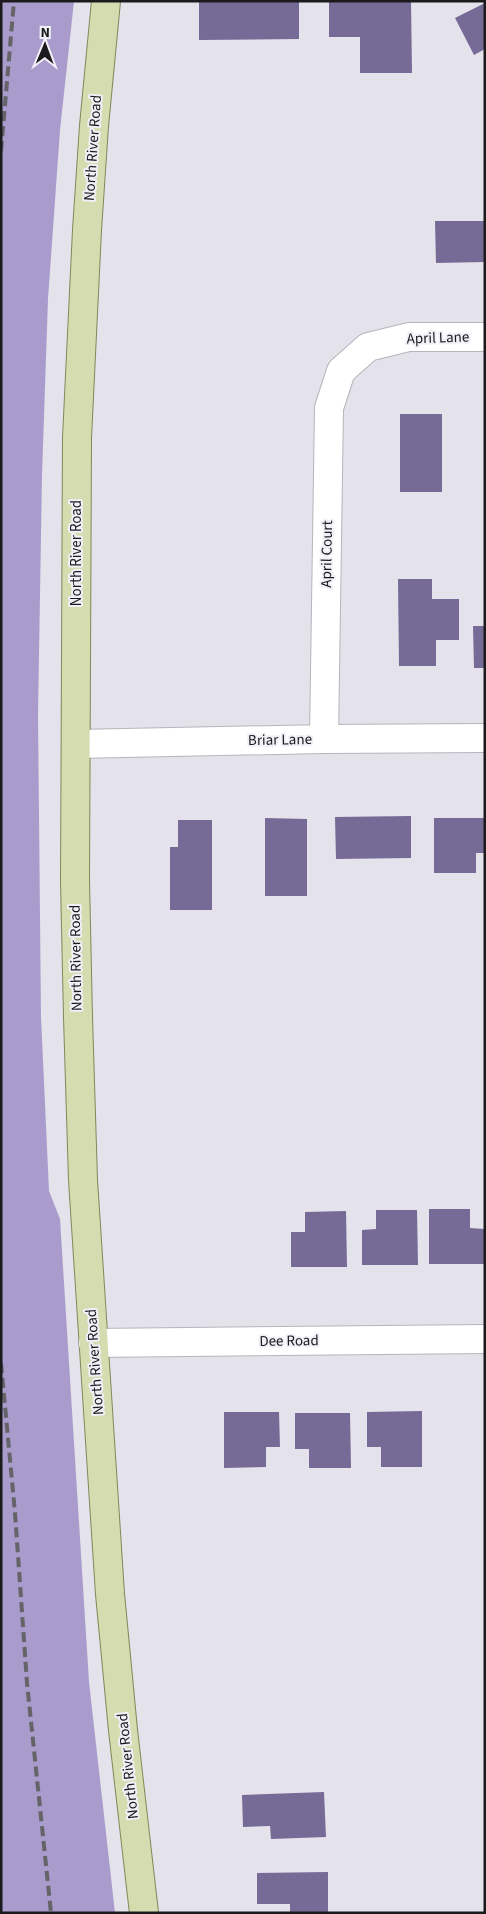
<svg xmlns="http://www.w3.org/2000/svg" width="486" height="1914" font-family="'Source Sans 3',sans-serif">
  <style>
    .forest { fill: #a99ccc }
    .building { fill: #766a97 }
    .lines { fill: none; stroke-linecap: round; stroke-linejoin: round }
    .minor-casing { stroke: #b6b5bc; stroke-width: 30 }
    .major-casing { stroke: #81885a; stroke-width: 30 }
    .minor { stroke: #fff; stroke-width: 28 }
    .major { stroke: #d4dcb0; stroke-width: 28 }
    .rail { stroke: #646368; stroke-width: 4; stroke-dasharray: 10 5; stroke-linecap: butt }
    .labels { text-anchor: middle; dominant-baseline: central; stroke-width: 4; stroke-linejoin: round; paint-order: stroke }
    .street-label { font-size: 15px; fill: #1b1a1d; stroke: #f1eff7 }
  </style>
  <rect width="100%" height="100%" fill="#e4e2ea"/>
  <!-- forest -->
  <path class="forest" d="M1,1h73l-14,129 -12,169 -6,176 -4,240 3,302 8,174 11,28 29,463 26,231h-114z"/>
  <!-- building -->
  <path class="building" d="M199,1h100v38l-100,1z
    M329,1h82l1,72h-52v-36h-31z
    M485,3v46l-11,6 -19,-37z
    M435,221h50v41l-49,1z
    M400,414h42v78h-42z
    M398,579h34v20h27v41h-23v26h-37z
    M473,626h12v42h-11z
    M411,816v42l-75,1 -1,-42z
    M265,818l42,1v77h-42z
    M434,818h51v35h-9v20h-42z
    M178,820h34v90h-42v-63h8z
    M429,1209h41v19l14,1v35h-55z
    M376,1210h41l1,55h-56v-35l14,-1z
    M346,1211l1,56h-56v-35h14v-20z
    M422,1411v56h-41v-20h-14v-35z
    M224,1412h55l1,35h-14v20l-42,1z
    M295,1413h55l1,55h-42v-19h-14z
    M324,1792l2,45 -55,2 -1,-13 -27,1 -1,-32z
    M328,1872v41h-38v-9h-33v-31z"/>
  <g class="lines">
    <defs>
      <path id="minor" d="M324,739l5,-331 12,-37 27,-24 41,-10h76
        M76,744l248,-5 161,-1
        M93,1343l392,-4"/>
      <path id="major" d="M106,1l-12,125 -7,104 -10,208 -2,443 3,136 5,163 27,414 13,136 21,183"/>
    </defs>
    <!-- minor casing -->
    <use href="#minor" class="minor-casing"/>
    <!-- major casing -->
    <use href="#major" class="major-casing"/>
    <!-- minor -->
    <use href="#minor" class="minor"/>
    <!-- major -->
    <use href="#major" class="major"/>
    <!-- rail -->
    <path class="rail" d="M1,151l13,-150
      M1,1363l14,150 12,170 24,230"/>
  </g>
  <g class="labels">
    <!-- street labels -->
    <g class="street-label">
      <text transform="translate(93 148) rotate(-86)">North River Road</text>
      <text transform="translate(438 338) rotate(-2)">April Lane</text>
      <text transform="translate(76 553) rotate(-90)">North River Road</text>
      <text transform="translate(327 554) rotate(-89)">April Court</text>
      <text transform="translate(280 740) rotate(-1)">Briar Lane</text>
      <text transform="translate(76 958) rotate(-91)">North River Road</text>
      <text transform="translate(289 1341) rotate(-1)">Dee Road</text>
      <text transform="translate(95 1362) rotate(-94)">North River Road</text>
      <text transform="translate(128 1766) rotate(-96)">North River Road</text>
    </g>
  </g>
  <!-- border -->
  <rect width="486" height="1914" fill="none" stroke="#1b1a1d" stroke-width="5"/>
  <!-- north arrow -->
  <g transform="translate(45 45) rotate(1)" stroke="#f1eff7" stroke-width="4" paint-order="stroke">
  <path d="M0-4L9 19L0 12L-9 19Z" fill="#1b1a1d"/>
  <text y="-8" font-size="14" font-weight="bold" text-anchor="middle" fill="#1b1a1d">N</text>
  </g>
</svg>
